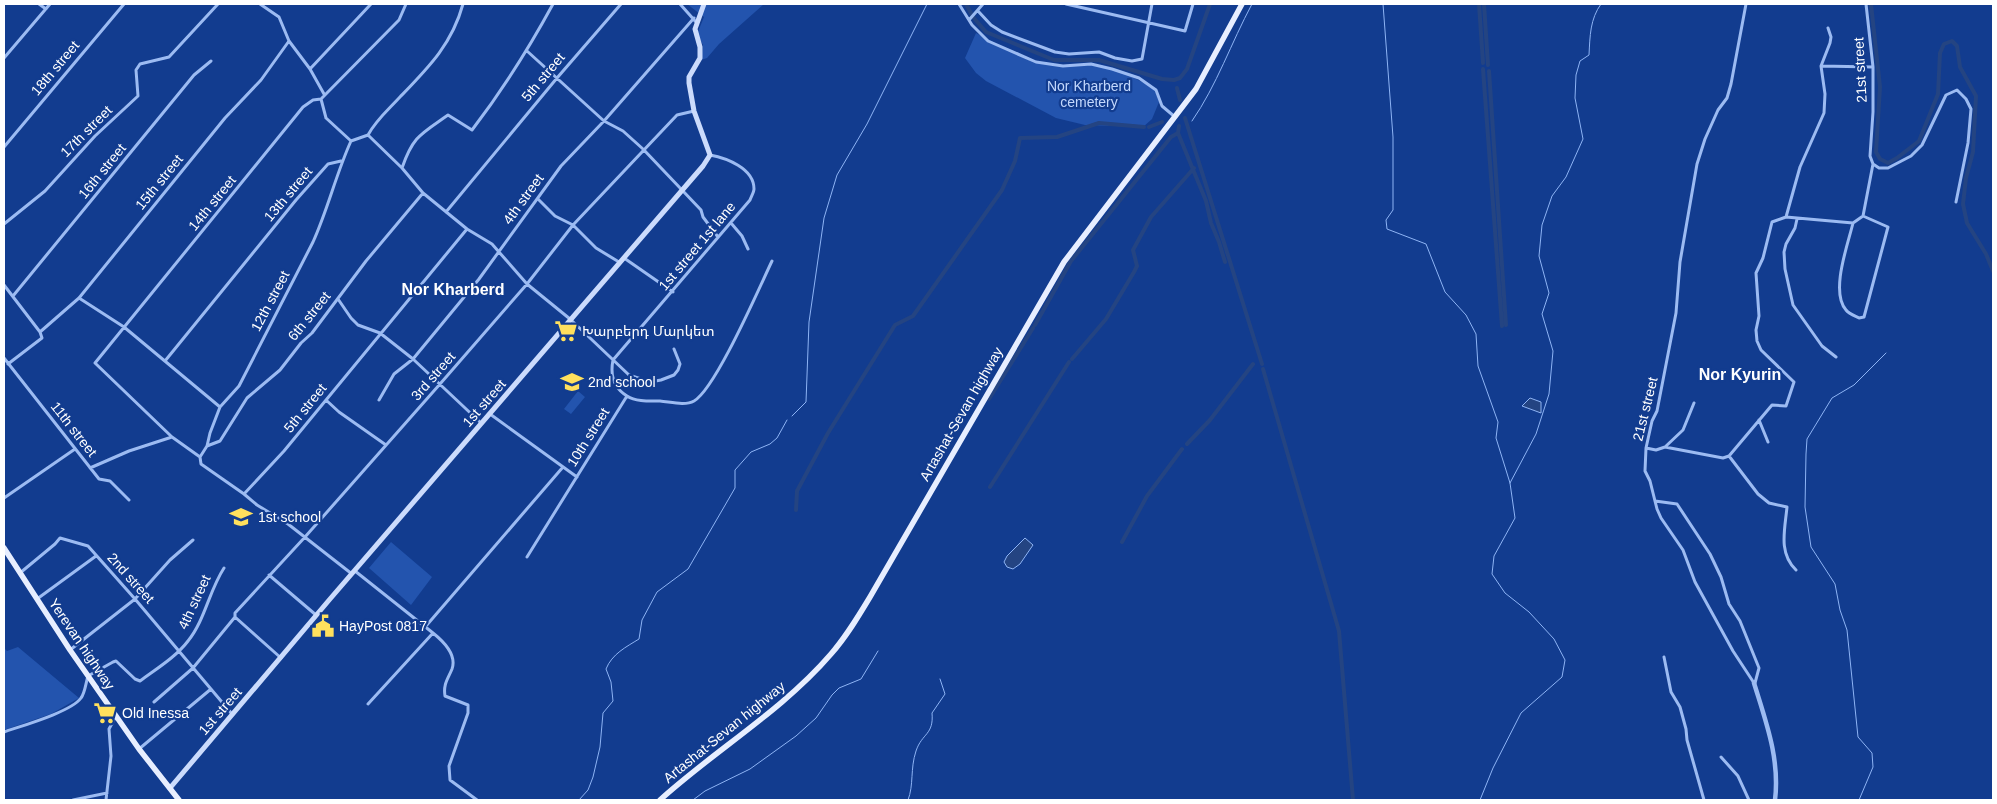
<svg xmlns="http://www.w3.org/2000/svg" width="1997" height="804" font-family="Arial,'Noto Sans Armenian',sans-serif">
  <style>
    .green { fill: #2354ae }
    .water { fill: #244482; stroke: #8eb4f5 }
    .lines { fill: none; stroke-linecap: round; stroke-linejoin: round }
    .stream { stroke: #8eb4f5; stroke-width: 1 }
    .canal { stroke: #244482; stroke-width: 4 }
    .minor { stroke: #9cbbf2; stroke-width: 3 }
    .tertiary { stroke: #9cbbf2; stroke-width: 4.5 }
    .secondary { stroke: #cbdbfc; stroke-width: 5 }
    .primary { stroke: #e7eeff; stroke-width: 5.5 }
    .labels { text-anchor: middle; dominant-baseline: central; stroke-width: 4.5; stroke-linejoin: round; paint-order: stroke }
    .street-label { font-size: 14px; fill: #fff; stroke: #123c8f }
    .park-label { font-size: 14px; fill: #c3d8fd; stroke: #123c8f }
    .poi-label { font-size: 14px; fill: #fff; stroke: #123c8f; text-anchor: start }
    .quarter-label { font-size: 16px; font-weight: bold; fill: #fff; stroke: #123c8f }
  </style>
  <rect width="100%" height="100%" fill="#123c8f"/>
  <!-- green -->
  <path class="green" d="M687,4h77l-45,40 -12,14 -6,2 2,-15 -6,-11 7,-17z
    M976,33l53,27 33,7 29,-4 39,13 24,12 5,14 -7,17 -9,8 -58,-2 -29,-7 -70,-37 -10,-8 -11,-15z
    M578,391l7,6 -14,17 -7,-5z
    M391,542l41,35 -21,28 -42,-37z
    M18,647l61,51 -28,16 -47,16v-82l3,3z"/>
  <!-- water -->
  <path class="water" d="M1530,398l11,4v11l-19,-7z
    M1025,538l8,7 -13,19 -7,5 -6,-2 -3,-5 3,-6z"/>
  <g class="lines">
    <!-- stream -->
    <path class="stream" d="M1383,4l10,133v73l-7,10 1,9 39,15 19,48 21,23 10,19 2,32 20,56 -2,16 14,45 5,35 -21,38 -2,18 13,19 24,19 25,27 11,21 -3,17 -41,36 -28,55 -13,32
      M1192,121c25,-36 39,-78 60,-117
      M792,416l14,-14 3,-80 15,-104 13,-43 30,-51 60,-120
      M1510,483l26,-49 13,-40 4,-43 -11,-37 7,-21 -10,-37 3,-31 10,-29 14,-19 17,-38 -8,-41 1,-23 4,-14 9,-6c1,-19 1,-36 12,-51
      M579,800l9,-10 5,-13 7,-30 3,-34 10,-12 -2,-19 -5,-13c6,-15 20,-22 33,-30l3,-19 15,-28 31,-23 36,-62 11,-19v-18l16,-18 19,-8 7,-6 10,-18
      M693,800l12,-9 45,-22 46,-33 20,-18 16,-23 7,-7 22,-9 17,-28
      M908,800c6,-15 2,-31 8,-49 6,-18 18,-16 16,-38l13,-19 -5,-15
      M1859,800l14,-33 -1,-14 -14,-16 -11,-107 -7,-20 -5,-26 -24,-37 -6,-40 1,-53 1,-15 25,-41 22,-13 32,-32"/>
    <!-- canal -->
    <path class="canal" d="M966,4l7,13 13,15 68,28h45l63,19 12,1 6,-2 7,-9 23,-65
      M1479,4l4,59
      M1484,4l4,61
      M1871,4l9,83 -4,65 4,7 8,4 9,-5 22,-17 19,-47 2,-41 4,-9 8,-3 5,5 3,21 16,29 -3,56 -7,26 -3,26 4,19 19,31 7,17
      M1483,69l19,257
      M1489,71l17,254
      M1177,88l3,12
      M1185,118l77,246
      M1179,126l-1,7 28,68 5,22 8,19 6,20
      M1149,127l13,-5
      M1035,325l36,-64 100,-124 7,-4
      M1072,359l34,-40 28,-47 3,-6 -4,-16 18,-33 43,-49
      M1263,369l76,262 14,169
      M989,399l44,-71
      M1187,444l23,-24 43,-56
      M990,487l79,-125
      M796,510l1,-19 31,-58 67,-108 18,-9 89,-126 13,-29 5,-23 37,-1 42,-14 45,4
      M1122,542l25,-46 35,-47"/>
    <!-- minor -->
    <path class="minor" d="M39,4l7,5
      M260,4l19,13 10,24 21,28 14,25
      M680,4l16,18
      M959,4l13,21 16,16 48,21 27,4 28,-2 21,5 27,9 17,12 6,16 13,11
      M1066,4l119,27 8,-27
      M1746,4l-15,80 -4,14 -9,12 -13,29 -8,25 -17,98 -4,51 -19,98 -5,10 -6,27 -1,23 5,10 7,28 4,9 22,32 12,32 38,69 21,32
      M1866,4l7,63v45l-3,44 3,8
      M978,11l13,14 11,7 53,20 14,2 30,-2 16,6 17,3 10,-2 10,-55
      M969,20l14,-16
      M527,51l77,70 19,10 20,18 58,61 2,7 15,20
      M4,58l46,-54
      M1821,66l52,1
      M310,69l61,-65
      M368,135l34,33 21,25 44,36 25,15 35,40 43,35 59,56 21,7 11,-2 13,-5 4,-5 2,-6 -6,-15
      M351,141l-25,-23 -5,-19 78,-79 7,-16
      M4,147l120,-143
      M710,155c16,3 44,13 44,34 0,3 -3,8 -4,11l-137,160c-3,15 1,28 14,36 9,6 23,5 33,5 11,1 25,5 34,0 22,-13 65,-113 78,-140
      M1873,164l6,4h9l23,-12 11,-11 24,-50 11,-5 9,9 5,10 -3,34 -12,59
      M402,168c11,-32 19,-34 46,-53l24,15c32,-42 56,-80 81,-126
      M538,199l17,17 18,9 23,23 23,14
      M446,212l111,-134 64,-74
      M1786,217l14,-50 24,-54 1,-19 -4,-28 9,-23 1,-6 -3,-9
      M1797,219l-2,9 -9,16 -2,8 1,17 8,36 29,41 14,11
      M731,223l11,13 6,13
      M1853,223c-5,21 -23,69 -7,87 3,4 9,6 13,8l5,-1 24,-90 -25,-11
      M4,224l41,-33 50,-55 43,-40 -2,-26 4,-6 29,-7 49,-53
      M624,258l49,34
      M4,285l36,47 2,6 -34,26
      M13,296l181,-221 17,-14
      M79,298l45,29 96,80
      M338,299l13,19 7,7 22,8 33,26 68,64
      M40,332l39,-34 146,-180 36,-38 28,-39
      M4,358l95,121 11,2 19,19
      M165,361l131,-161 32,-36 13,-3
      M326,400l13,12 47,33
      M379,400l15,-26 19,-15 66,-80 82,-113 43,-45 90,-103
      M490,414l87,63
      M1759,420l9,22
      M207,446l13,-5 27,-43 33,-28 21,-27 11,-10 54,-72 57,-68
      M1665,447l18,-17 11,-27
      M1646,448l10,2 9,-3 58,11 6,-2 43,-51 14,1 8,-24 -33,-32 -4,-9 -1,-11 3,-14 -3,-43 7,-15 9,-36 14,-5 67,6 10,-7 10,-52
      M1729,456l29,38 11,9 18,4c-2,22 -9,46 9,63
      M200,457l-28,-20 -77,-74 208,-256 10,-7 8,-1
      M90,468l39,-17 43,-14
      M244,494l-43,-30 -1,-7 7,-11 3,-13 10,-26 19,-21 74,-144c15,-33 23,-68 38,-101l17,-6c8,-15 20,-25 32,-38 29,-30 52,-53 63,-93
      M4,498l71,-49
      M1655,501l22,3 33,50 11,23 8,27 11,17 19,47 -4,15
      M527,557l100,-161
      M355,571l78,62 -65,71
      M20,573l35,-29 5,-6 28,8 47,53 97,115
      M352,574l-64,-50 -31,-19 -13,-11 40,-43 183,-222
      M269,575l47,40
      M37,599l59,-43
      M235,617l46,41
      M426,626l137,-159
      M433,633c10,8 24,22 19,36 -4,10 -9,15 -7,27l23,9v8l-19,53 1,14 27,20
      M70,650l65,-51 35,-39 23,-20
      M1664,657l7,35 9,15 6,22 1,11 17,60
      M154,702l39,-34 42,-51v-4l70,-76 135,-153 87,-100 46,-59 104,-110 17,-4
      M4,732c17,-6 67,-20 77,-34 4,-5 5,-16 7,-22l25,-14 3,-1 19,18 5,2c16,-12 36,-24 48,-40 17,-21 21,-50 36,-73
      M139,749l72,-60
      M1721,757l17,19 11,24
      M73,800l34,-7
      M106,800l5,-44 -2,-27 7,-13"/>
    <!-- tertiary -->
    <path class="tertiary" d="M1754,683c12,39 26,76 21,117"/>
    <!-- secondary -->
    <path class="secondary" d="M170,788l160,-189 373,-433 7,-11 -16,-44 -5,-28v-6l11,-19v-11l-5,-18 9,-25"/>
    <!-- primary -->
    <path class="primary" d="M4,548l66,102 69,99 40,51
      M660,800c55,-50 122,-89 171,-146 15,-17 27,-37 39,-57l194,-335 132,-173 46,-85"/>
  </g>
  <!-- icons -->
  <defs>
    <symbol id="supermarket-bare" viewBox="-9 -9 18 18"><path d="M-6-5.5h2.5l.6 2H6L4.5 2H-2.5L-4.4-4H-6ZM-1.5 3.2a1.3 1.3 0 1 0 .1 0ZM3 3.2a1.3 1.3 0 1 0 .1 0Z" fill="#ffe05d" stroke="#123c8f" stroke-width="2.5" paint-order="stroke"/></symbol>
    <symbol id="school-bare" viewBox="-9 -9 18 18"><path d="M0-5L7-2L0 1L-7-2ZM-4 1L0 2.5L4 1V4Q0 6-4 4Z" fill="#ffe05d" stroke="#123c8f" stroke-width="2.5" paint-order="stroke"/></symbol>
    <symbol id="civic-bare" viewBox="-9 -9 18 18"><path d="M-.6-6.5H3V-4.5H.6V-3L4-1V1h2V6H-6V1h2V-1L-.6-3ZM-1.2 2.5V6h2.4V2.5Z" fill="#ffe05d" stroke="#123c8f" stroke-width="2.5" paint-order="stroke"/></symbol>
  </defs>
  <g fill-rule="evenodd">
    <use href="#supermarket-bare" x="550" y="315" width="32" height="32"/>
    <use href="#school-bare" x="556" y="366" width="32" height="32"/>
    <use href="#school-bare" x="225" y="501" width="32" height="32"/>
    <use href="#civic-bare" x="307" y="610" width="32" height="32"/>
    <use href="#supermarket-bare" x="89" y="697" width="32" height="32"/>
  </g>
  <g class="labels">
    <!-- street labels -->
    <g class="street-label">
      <text transform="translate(55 68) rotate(-50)">18th street</text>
      <text transform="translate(1860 70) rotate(-93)">21st street</text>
      <text transform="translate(543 77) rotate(-50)">5th street</text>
      <text transform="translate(86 131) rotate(-45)">17th street</text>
      <text transform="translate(102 171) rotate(-51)">16th street</text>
      <text transform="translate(159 182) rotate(-51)">15th street</text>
      <text transform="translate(288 194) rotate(-50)">13th street</text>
      <text transform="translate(523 199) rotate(-54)">4th street</text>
      <text transform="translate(212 203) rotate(-51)">14th street</text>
      <text transform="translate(697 246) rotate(-50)">1st street 1st lane</text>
      <text transform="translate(270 301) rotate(-62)">12th street</text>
      <text transform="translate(309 316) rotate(-51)">6th street</text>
      <text transform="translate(433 376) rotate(-49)">3rd street</text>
      <text transform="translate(484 403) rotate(-49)">1st street</text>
      <text transform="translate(305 408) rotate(-51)">5th street</text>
      <text transform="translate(1645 409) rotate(-76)">21st street</text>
      <text transform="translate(961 414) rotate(-60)">Artashat-Sevan highway</text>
      <text transform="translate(74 429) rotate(52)">11th street</text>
      <text transform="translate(588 437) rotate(-58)">10th street</text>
      <text transform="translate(131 578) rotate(48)">2nd street</text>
      <text transform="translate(194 602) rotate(-65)">4th street</text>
      <text transform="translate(82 644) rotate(56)">Yerevan highway</text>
      <text transform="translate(220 711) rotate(-49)">1st street</text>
      <text transform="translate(724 732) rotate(-39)">Artashat-Sevan highway</text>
    </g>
    <!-- park labels -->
    <g class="park-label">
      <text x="1089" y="86">Nor Kharberd<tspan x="1089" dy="16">cemetery</tspan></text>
    </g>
    <!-- poi labels -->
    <g class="poi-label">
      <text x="582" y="331">Խարբերդ Մարկետ</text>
      <text x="588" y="382">2nd school</text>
      <text x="258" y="517">1st school</text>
      <text x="339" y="626">HayPost 0817</text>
      <text x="122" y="713">Old Inessa</text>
    </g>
    <!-- quarter labels -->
    <g class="quarter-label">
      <text x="453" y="289">Nor Kharberd</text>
      <text x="1740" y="374">Nor Kyurin</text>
    </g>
  </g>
  <!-- border -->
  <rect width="1997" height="804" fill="none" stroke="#ffffff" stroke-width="10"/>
</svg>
